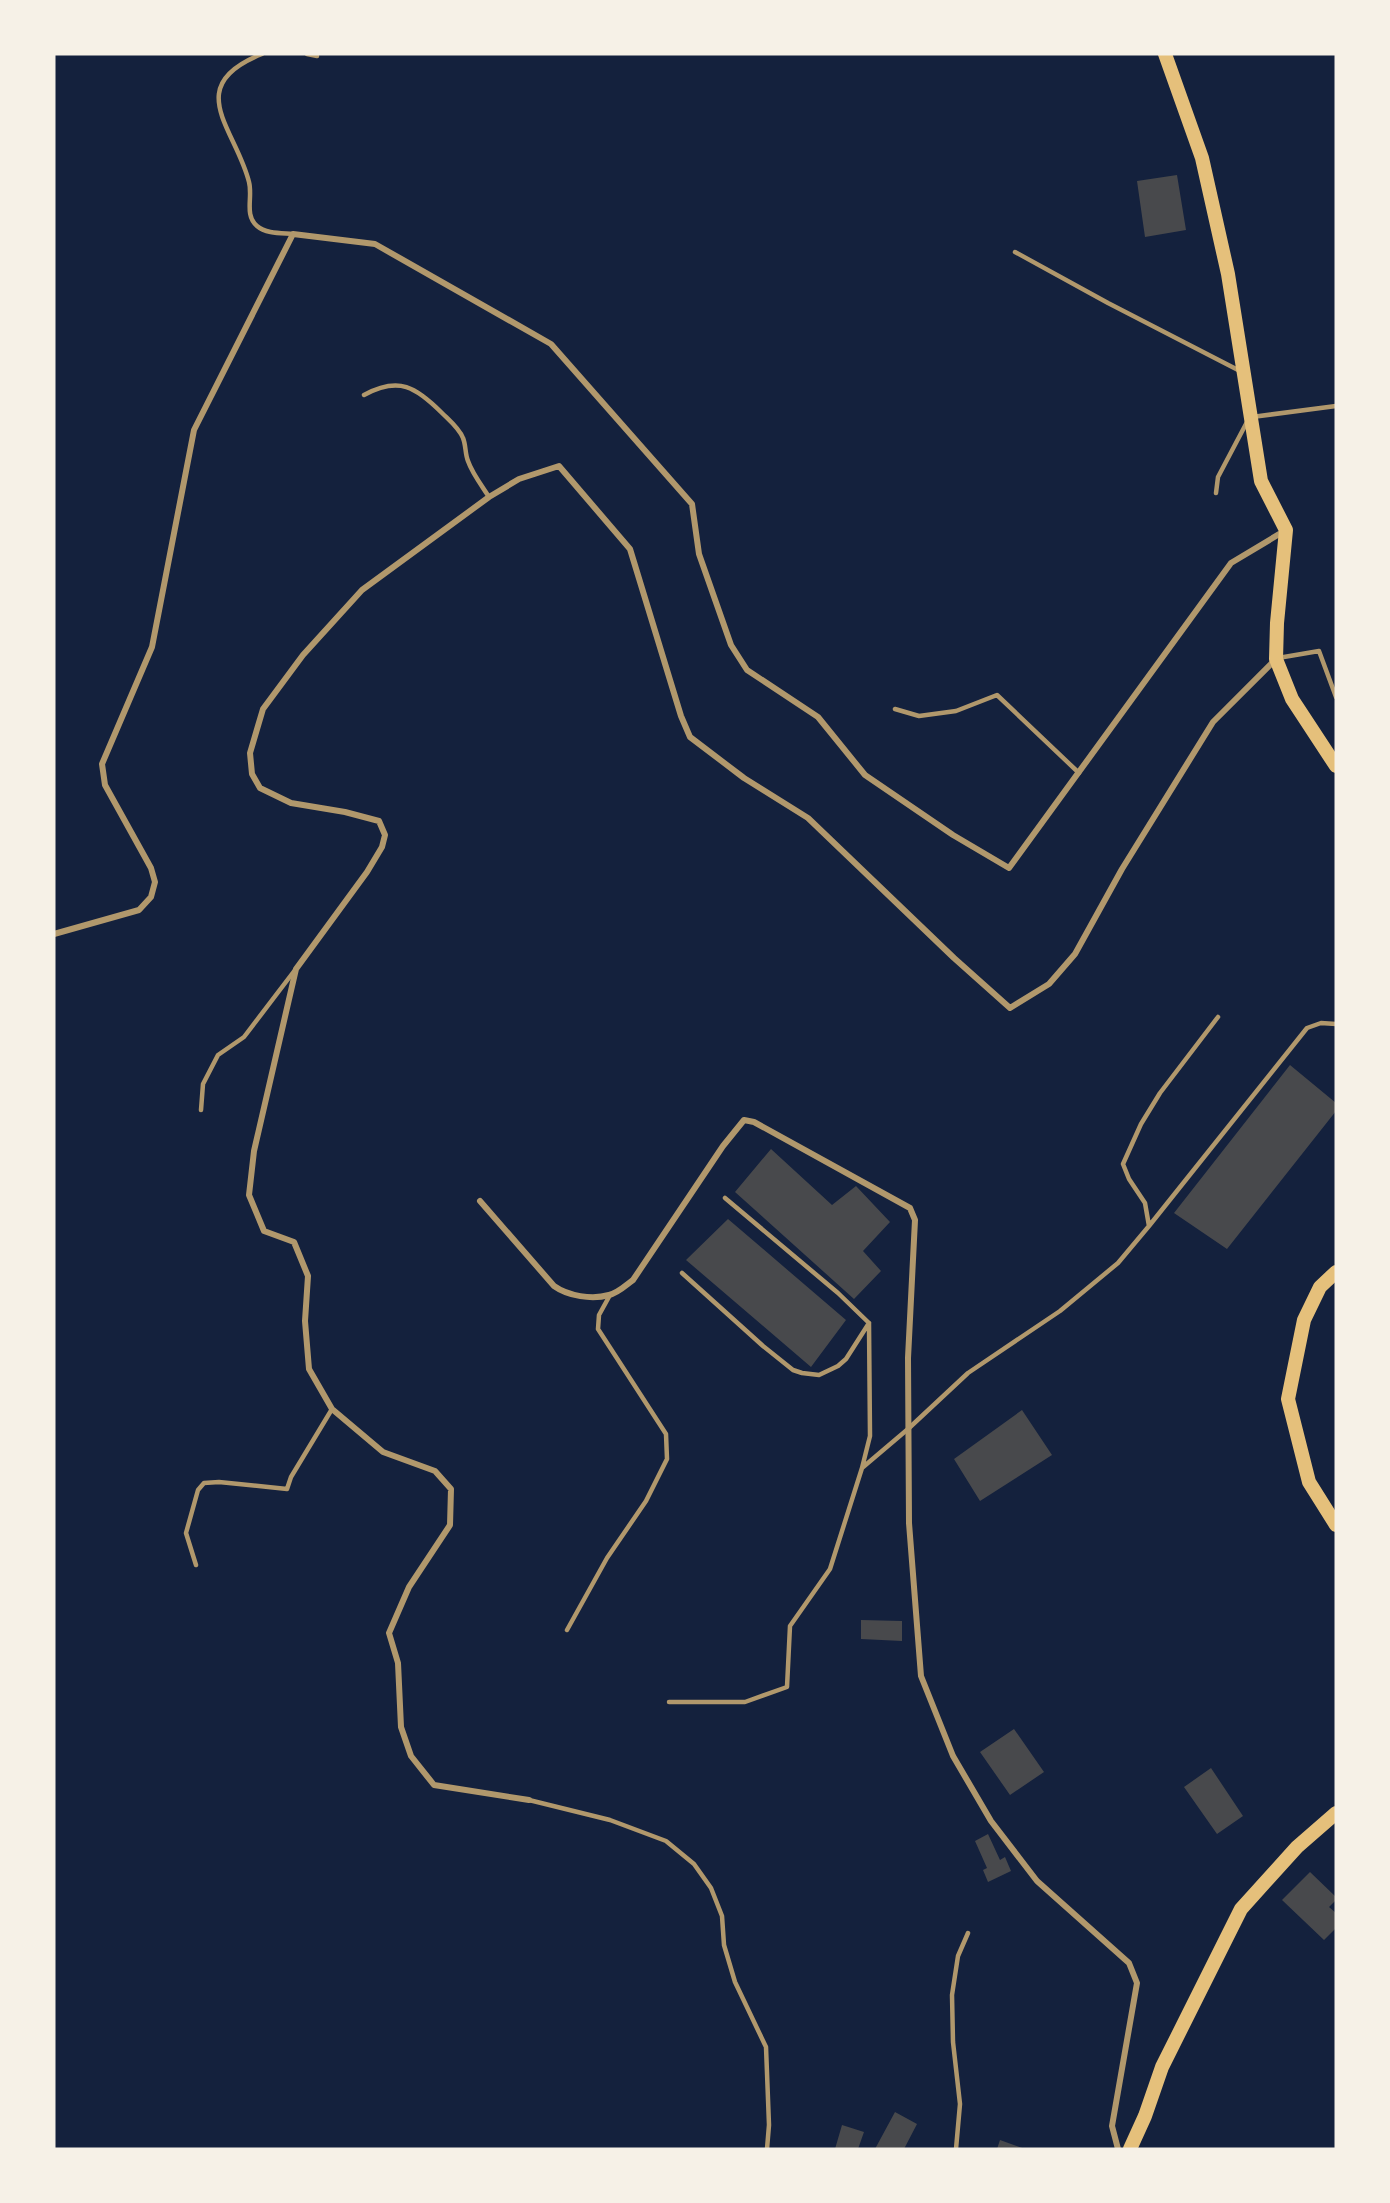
<svg xmlns="http://www.w3.org/2000/svg" width="1390" height="2203" font-family="'Nunito Sans',sans-serif">
  <style>
    .building { fill: #48494c }
    .lines { fill: none; stroke-linecap: round; stroke-linejoin: round }
    .service { stroke: #b1986c; stroke-width: 4.5 }
    .minor { stroke: #b1986c; stroke-width: 6 }
    .trunk { stroke: #e5c07b; stroke-width: 14 }
  </style>
  <rect width="100%" height="100%" fill="#14213d"/>
  <!-- building -->
  <path class="building" d="M1177,175l9,55 -41,7 -8,-56z
    M1290,1065l46,38v8l-109,138 -53,-36z
    M771,1149l61,56 24,-19 34,36 -27,29 18,20 -27,28 -119,-107z
    M728,1219l118,101 -35,47 -125,-107z
    M1022,1410l30,45 -72,46 -26,-42z
    M861,1620l41,1v20l-41,-2z
    M1014,1729l30,43 -34,23 -30,-43z
    M1211,1768l32,48 -26,18 -33,-47z
    M988,1834l12,26 5,-3 6,14 -23,11 -5,-12 4,-2 -12,-27z
    M1310,1872l26,25v3l-7,7 7,6v15l-12,12 -42,-40z
    M895,2112l22,12 -13,25h-29z
    M842,2125l22,7 -6,17h-23z
    M1000,2140l25,9h-28z"/>
  <g class="lines">
    <!-- service -->
    <path class="service" d="M262,54c-81,32 -26,75 -13,128 4,15 -5,33 8,44 9,8 25,7 36,8
      M307,54l10,2
      M1015,252l93,51 132,68
      M364,395c35,-19 52,-8 78,18 7,7 17,15 21,25 3,7 2,16 5,23 4,12 14,25 21,36
      M1252,417l84,-11
      M1216,493l2,-16 29,-55
      M1278,658l41,-7 17,46
      M895,709l24,7 37,-5 41,-16 82,78
      M201,1110l2,-26 15,-29 26,-18 51,-67
      M725,1198l113,95 31,30 1,113 -8,32
      M1149,1226l158,-198 14,-5 15,1
      M682,1273l81,73 30,24 9,3 17,2 19,-9 8,-7 23,-36
      M196,1565l-10,-32 12,-43 6,-7 15,-1 68,7 4,-12 41,-68
      M567,1630l40,-72 39,-57 21,-42 -1,-25 -68,-105 1,-14 11,-20
      M669,1702h76l42,-15 3,-61 40,-57 32,-101 46,-39 60,-56 92,-62 58,-48 31,-37 -4,-23 -16,-24 -6,-15 18,-40 19,-31 58,-76
      M529,1800l81,20 56,21 28,23 17,24 11,28 2,29 11,37 31,65 3,78 -2,24
      M956,2149l4,-45 -7,-62 -1,-47 6,-39 10,-23"/>
    <!-- minor -->
    <path class="minor" d="M54,934l85,-24 12,-13 4,-15 -4,-14 -46,-83 -3,-21 50,-117 42,-217 99,-196 82,10 176,100 141,160 7,50 32,91 16,25 71,47 47,58 88,60 56,33 222,-305 55,-33
      M480,1201l74,85c14,10 38,14 55,9 9,-2 16,-9 24,-15l90,-134 21,-26 10,2 156,86 5,12 -7,138 1,165 12,153 32,80 38,65 46,60 92,82 8,20 -25,143 6,23
      M529,1800l-95,-15 -23,-29 -10,-29 -3,-64 -9,-30 20,-46 41,-62 1,-36 -16,-18 -52,-19 -51,-43 -23,-40 -4,-48 3,-45 -14,-34 -30,-11 -15,-36 5,-44 42,-182 71,-97 15,-25 3,-12 -6,-14 -34,-9 -54,-9 -31,-15 -8,-14 -2,-21 13,-44 40,-54 59,-65 127,-93 30,-18 40,-13 71,83 51,167 9,21 54,41 64,40 146,140 56,50 39,-24 26,-30 47,-85 91,-147 63,-63"/>
    <!-- trunk -->
    <path class="trunk" d="M1165,54l37,104 26,116 33,207 25,49 -9,93 -1,36 16,40 44,67
      M1336,1272l-16,15 -16,33 -16,79 21,83 27,43
      M1130,2149l15,-33 17,-49 79,-158 56,-62 39,-34"/>
  </g>
  <!-- border -->
  <rect width="1390" height="2203" fill="none" stroke="#f6f1e7" stroke-width="111"/>
</svg>
